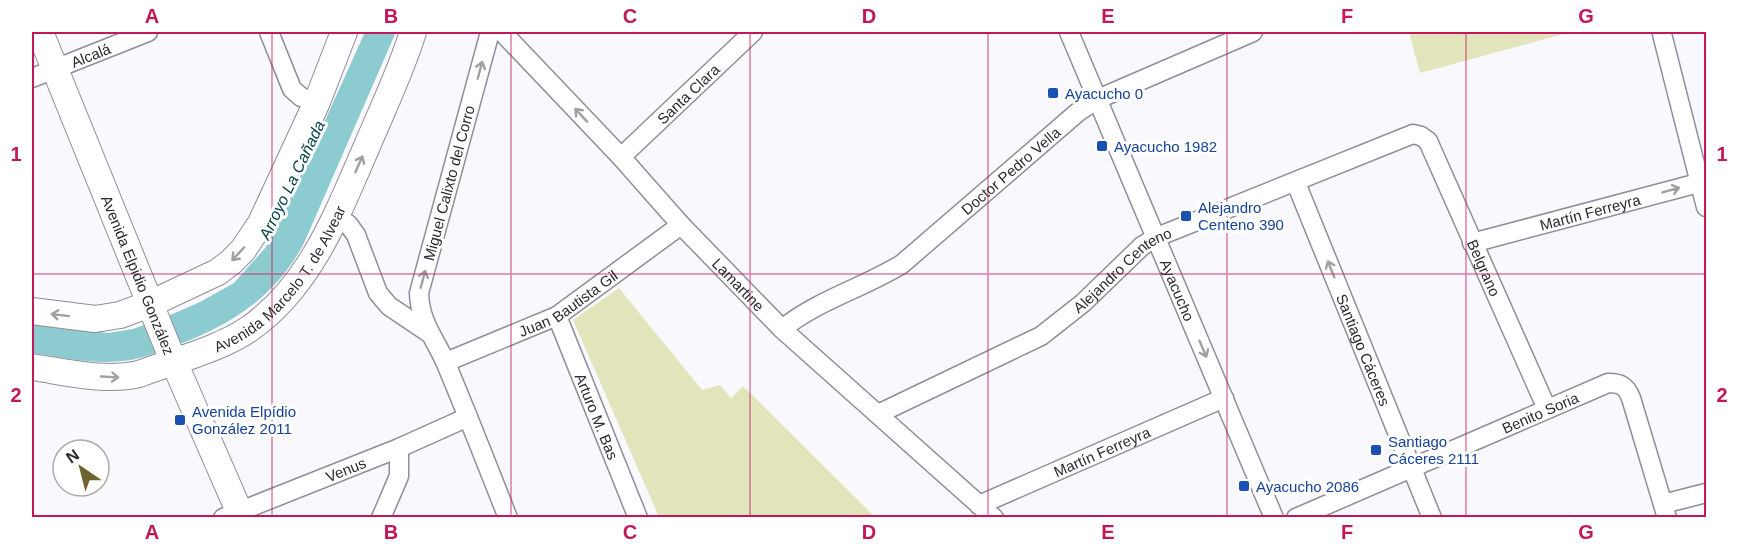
<svg xmlns="http://www.w3.org/2000/svg" width="1738" height="549" font-family="Arial,sans-serif">
  <style>
    .green { fill: #e2e5bb }
    .water { fill: #8cccd0 }
    .lines { fill: none; stroke-linecap: round; stroke-linejoin: round }
    .street-casing { stroke: #8f8e9b; stroke-width: 21 }
    .secondary-casing { stroke: #8f8e9b; stroke-width: 28 }
    .street { stroke: #fff; stroke-width: 18 }
    .secondary { stroke: #fff; stroke-width: 26 }
    .oneway { stroke: #a0a0a2 }
    .grid { fill: none; stroke: #c2185b; stroke-width: 1.5; stroke-opacity: 0.55 }
    .transit-dot { fill: #1a4fb4; stroke: #fff; stroke-width: 2 }
    .labels { text-anchor: middle; dominant-baseline: central; stroke-width: 6; stroke-linejoin: round; paint-order: stroke }
    .street-label { font-size: 15px; fill: #2c2b31; stroke: #fff }
    .transit-label { font-size: 15px; fill: #164399; stroke: #fff; text-anchor: start }
    .water-label { font-size: 16px; font-style: italic; fill: #034145; stroke: #fff }
    .neatline { fill: none; stroke: #c2185b; stroke-width: 2 }
    .grid-label { font-size: 20px; text-anchor: middle; font-weight: bold; fill: #c2185b }
  </style>
  <rect width="100%" height="100%" fill="#f8f8fd"/>
  <!-- green -->
  <path class="green" d="M1409,32h162l-151,41z
    M619,288l83,102 18,-5 11,13 12,-12 132,131h-216l-86,-197z"/>
  <!-- water -->
  <path class="water" d="M365,32h31l-92,211c-30,57 -79,86 -138,106 -13,5 -29,11 -44,12 -29,4 -61,-4 -90,-8v-29l76,9 25,-4 35,-13 32,-14 34,-19 32,-36 11,-20z"/>
  <g class="lines">
    <defs>
      <g id="street">
        <path d="M269,32l23,57 9,8 16,5"/>
        <path d="M490,32l-71,261c1,31 17,46 28,73 21,50 41,101 61,152"/>
        <path id="s1" d="M502,32l119,125 60,68 101,104 212,189"/>
        <path id="s2" d="M1069,32l205,486"/>
        <path d="M1662,34l44,173"/>
        <path id="s3" d="M32,78l116,-46"/>
        <path id="s4" d="M621,157l132,-125"/>
        <path id="s5" d="M1296,183l136,335"/>
        <path d="M335,218l13,6 8,11 22,58 11,13 40,27"/>
        <path id="s6" d="M1472,243l234,-62"/>
        <path id="s7" d="M557,316l81,202"/>
        <path id="s8" d="M782,329c36,-29 81,-41 120,-65l176,-152 20,-13 155,-67"/>
        <path id="s9" d="M446,362l111,-46 124,-91"/>
        <path id="s10" d="M878,414l163,-78 42,-33 59,-57 15,-9 256,-103 8,2 7,5 119,268"/>
        <path d="M1663,504l43,-11"/>
        <path id="s11" d="M979,505l245,-107"/>
        <path id="s12" d="M223,518l176,-70 69,-31"/>
        <path d="M381,518l18,-42v-28"/>
        <path id="s13" d="M1296,518l312,-135c13,0 18,3 23,15l36,120"/>
      </g>
      <g id="secondary">
        <path id="s14" d="M40,32l130,321 72,165"/>
        <path d="M32,311l63,8 25,-4 30,-11 68,-32 13,-10 12,-12 18,-27 56,-121 27,-70"/>
        <path id="s15" d="M32,367c35,5 72,15 107,7 34,-13 81,-25 110,-45 62,-43 89,-117 118,-183 16,-38 34,-75 46,-114"/>
      </g>
    </defs>
    <!-- street casing -->
    <use href="#street" class="street-casing"/>
    <!-- secondary casing -->
    <use href="#secondary" class="secondary-casing"/>
    <!-- street -->
    <use href="#street" class="street"/>
    <!-- secondary -->
    <use href="#secondary" class="secondary"/>
  </g>
  <!-- one-way arrows -->
  <defs><path id="oneway-shaft" d="M-6 0H5M1.5-3L5.5 0L1.5 3" fill="none" stroke-width="1.6" stroke-linecap="round" stroke-linejoin="round" transform="scale(1.5)"/></defs>
  <g class="oneway">
    <use href="#oneway-shaft" transform="translate(480 70) rotate(-75)"/>
    <use href="#oneway-shaft" transform="translate(581 115) rotate(-133)"/>
    <use href="#oneway-shaft" transform="translate(359 164) rotate(-66)"/>
    <use href="#oneway-shaft" transform="translate(1671 190) rotate(-15)"/>
    <use href="#oneway-shaft" transform="translate(238 254) rotate(133)"/>
    <use href="#oneway-shaft" transform="translate(1331 269) rotate(-112)"/>
    <use href="#oneway-shaft" transform="translate(423 279) rotate(-75)"/>
    <use href="#oneway-shaft" transform="translate(60 315) rotate(-173)"/>
    <use href="#oneway-shaft" transform="translate(1203 349) rotate(67)"/>
    <use href="#oneway-shaft" transform="translate(110 377) rotate(3)"/>
  </g>
  <!-- grid -->
  <path class="grid" d="M272,32v486M511,32v486M750,32v486M988,32v486M1227,32v486M1466,32v486M32,274h1674"/>
  <!-- markers -->
  <g class="transit-dot">
    <rect x="1047" y="87" width="12" height="12" rx="3"/>
    <rect x="1096" y="140" width="12" height="12" rx="3"/>
    <rect x="1180" y="210" width="12" height="12" rx="3"/>
    <rect x="174" y="414" width="12" height="12" rx="3"/>
    <rect x="1370" y="444" width="12" height="12" rx="3"/>
    <rect x="1238" y="480" width="12" height="12" rx="3"/>
  </g>
  <g class="labels">
    <!-- street labels -->
    <g class="street-label">
      <text stroke="none"><textPath href="#s3" startOffset="63">Alcalá</textPath></text>
      <text stroke="none"><textPath href="#s4" startOffset="92">Santa Clara</textPath></text>
      <text stroke="none"><textPath href="#s8" startOffset="280">Doctor Pedro Vella</textPath></text>
      <text transform="translate(449 183) rotate(-75)">Miguel Calixto del Corro</text>
      <text stroke="none"><textPath href="#s6" startOffset="122">Martín Ferreyra</textPath></text>
      <text stroke="none"><textPath href="#s10" startOffset="765">Belgrano</textPath></text>
      <text stroke="none"><textPath href="#s10" startOffset="286">Alejandro Centeno</textPath></text>
      <text stroke="none"><textPath href="#s15" startOffset="285">Avenida Marcelo T. de Alvear</textPath></text>
      <text stroke="none"><textPath href="#s14" startOffset="262">Avenida Elpidio González</textPath></text>
      <text stroke="none"><textPath href="#s1" startOffset="346">Lamartine</textPath></text>
      <text stroke="none"><textPath href="#s2" startOffset="280">Ayacucho</textPath></text>
      <text stroke="none"><textPath href="#s9" startOffset="136">Juan Bautista Gil</textPath></text>
      <text stroke="none"><textPath href="#s5" startOffset="180">Santiago Cáceres</textPath></text>
      <text stroke="none"><textPath href="#s13" startOffset="266">Benito Soria</textPath></text>
      <text stroke="none"><textPath href="#s7" startOffset="108">Arturo M. Bas</textPath></text>
      <text stroke="none"><textPath href="#s11" startOffset="134">Martín Ferreyra</textPath></text>
      <text stroke="none"><textPath href="#s12" startOffset="132">Venus</textPath></text>
    </g>
    <!-- transit labels -->
    <g class="transit-label">
      <text x="1065" y="93">Ayacucho 0</text>
      <text x="1114" y="146">Ayacucho 1982</text>
      <text x="1198" y="207">Alejandro<tspan x="1198" dy="17">Centeno 390</tspan></text>
      <text x="192" y="411">Avenida Elpídio<tspan x="192" dy="17">González 2011</tspan></text>
      <text x="1388" y="441">Santiago<tspan x="1388" dy="17">Cáceres 2111</tspan></text>
      <text x="1256" y="486">Ayacucho 2086</text>
    </g>
    <!-- water labels -->
    <g class="water-label">
      <text transform="translate(292 180) rotate(-64)">Arroyo La Cañada</text>
    </g>
  </g>
  <!-- border -->
  <rect width="1738" height="549" fill="none" stroke="#ffffff" stroke-width="66"/>
  <!-- north arrow -->
  <g transform="translate(81 468) rotate(325)"><circle r="28" fill="#ffffff" stroke="#abaaad" stroke-width="1.5"/>
  <path d="M0-4.5L10 22L0 15L-10 22Z" fill="#6e622f"/>
  <text y="-9" font-size="16" font-weight="bold" text-anchor="middle" fill="#2c2b31">N</text>
  </g>
  <rect x="33" y="33" width="1672" height="483" class="neatline"/>
  <g class="grid-label">
    <text x="152" y="23">A</text>
    <text x="391" y="23">B</text>
    <text x="630" y="23">C</text>
    <text x="869" y="23">D</text>
    <text x="1108" y="23">E</text>
    <text x="1347" y="23">F</text>
    <text x="1586" y="23">G</text>
    <text x="16" y="161">1</text>
    <text x="1722" y="161">1</text>
    <text x="16" y="402">2</text>
    <text x="1722" y="402">2</text>
    <text x="152" y="539">A</text>
    <text x="391" y="539">B</text>
    <text x="630" y="539">C</text>
    <text x="869" y="539">D</text>
    <text x="1108" y="539">E</text>
    <text x="1347" y="539">F</text>
    <text x="1586" y="539">G</text>
  </g>
</svg>
